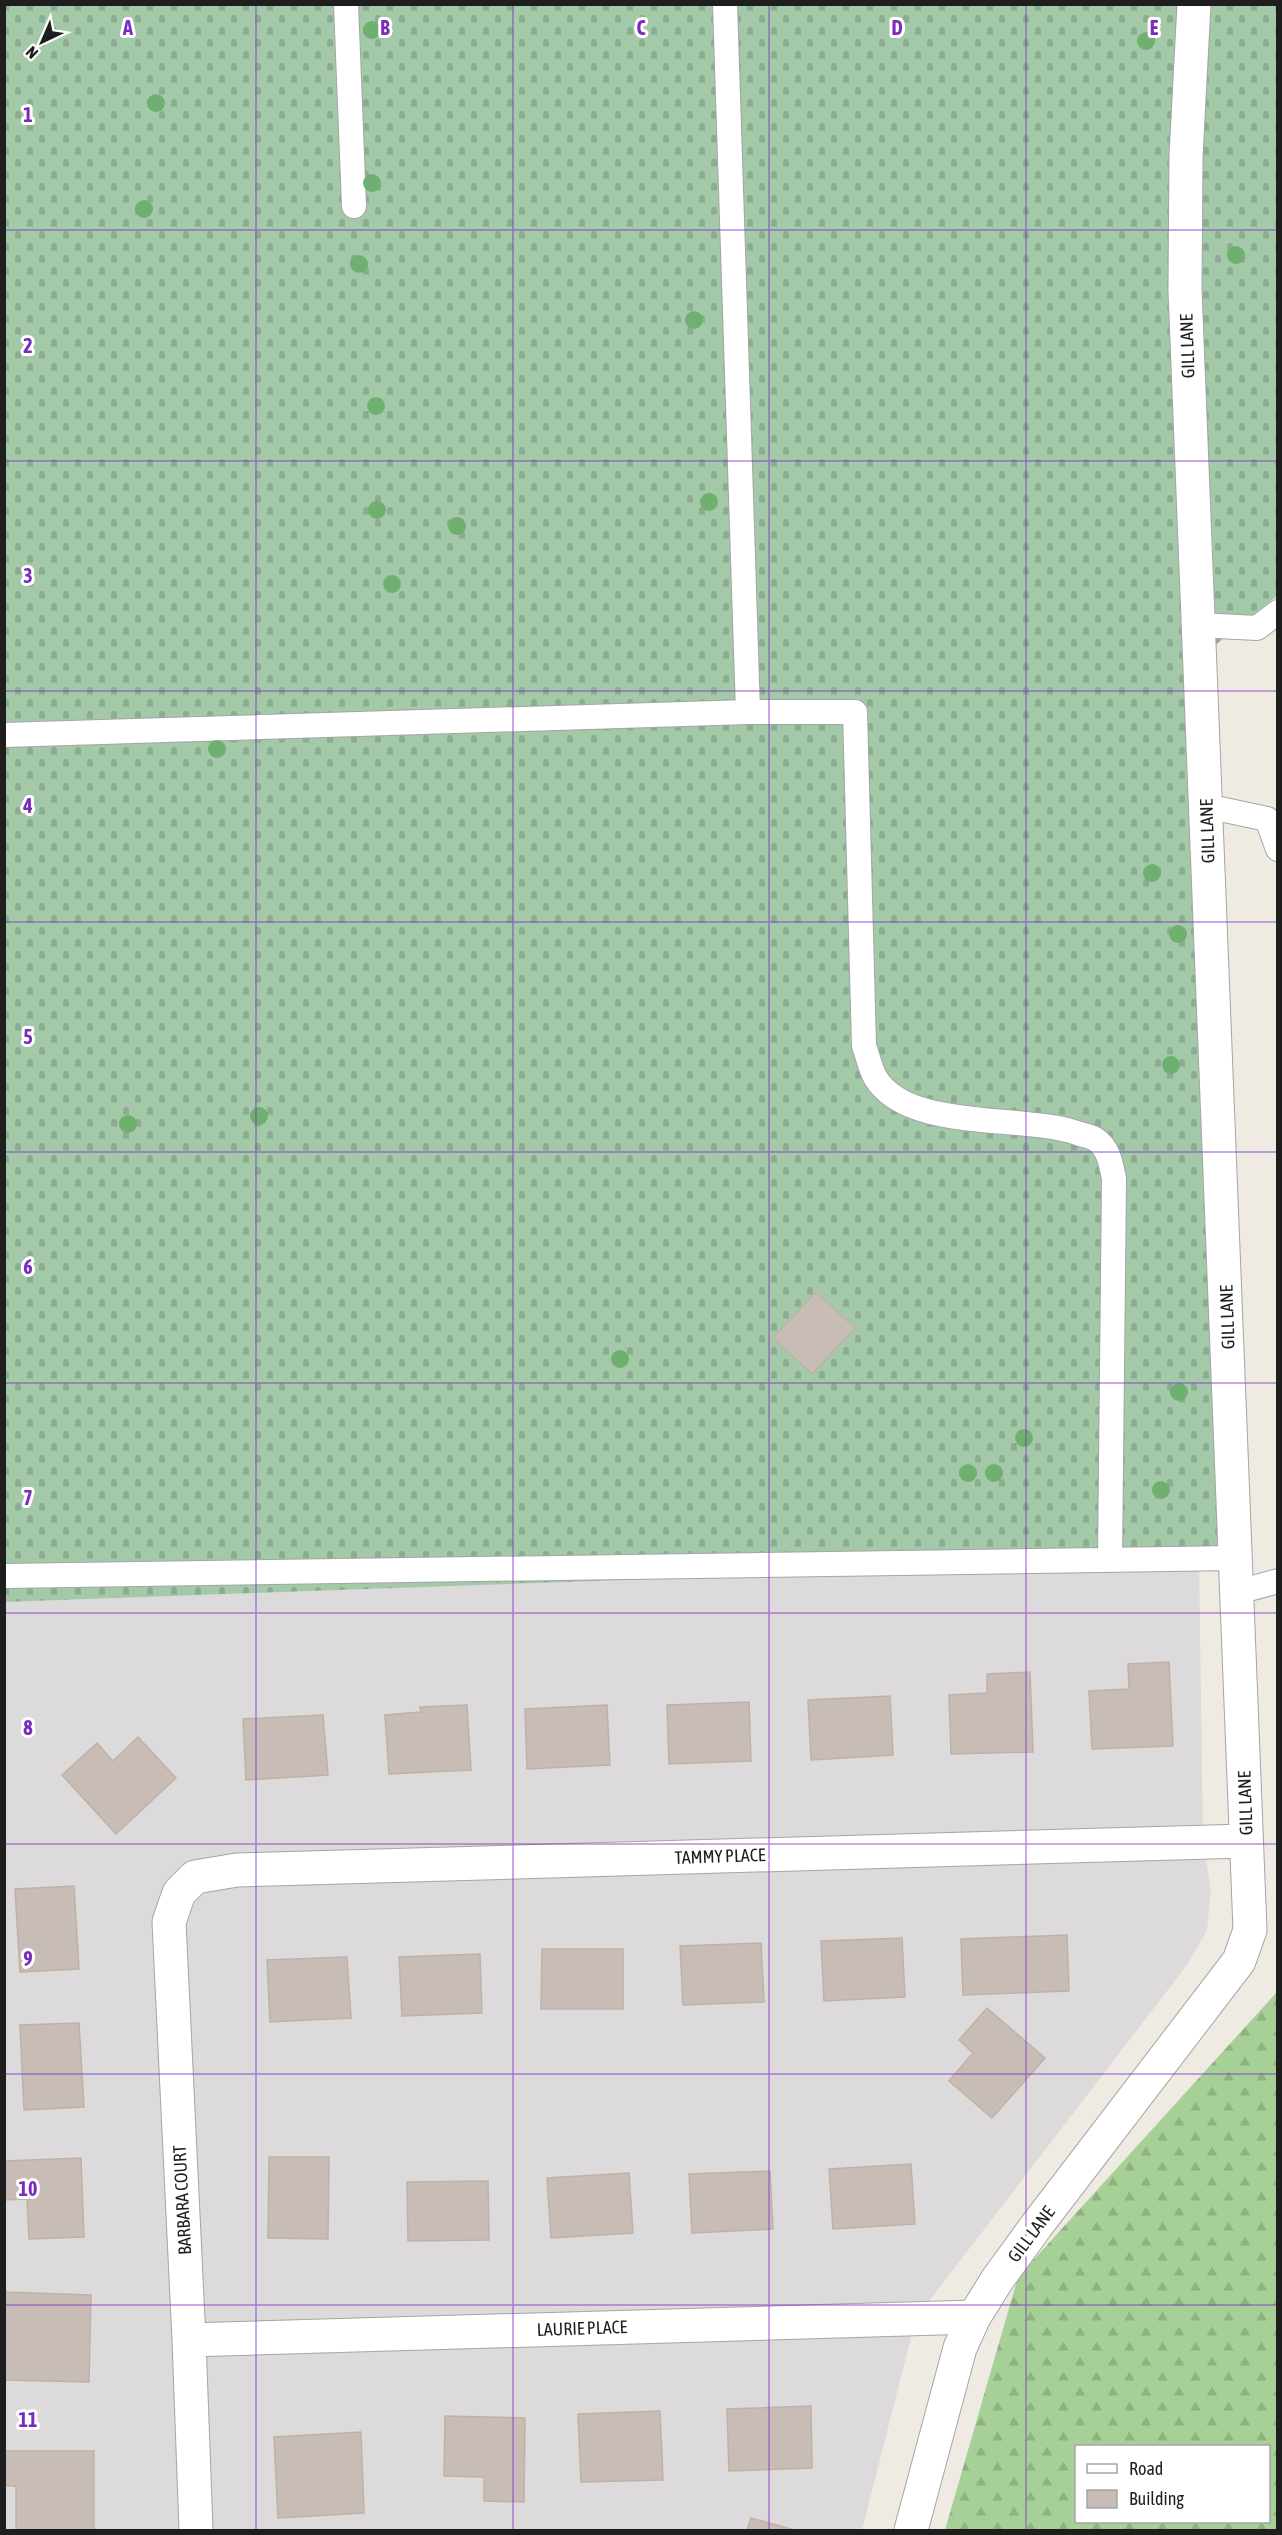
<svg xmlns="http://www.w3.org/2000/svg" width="1282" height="2535" font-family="'Asap Condensed',sans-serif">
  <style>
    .residential { fill: #dcdada }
    .forest { fill: url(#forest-firs); fill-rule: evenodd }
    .cemetery { fill: url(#cemetery-stones) }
    .building { fill: #c7bdb6; stroke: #c1b1a5; stroke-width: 1.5 }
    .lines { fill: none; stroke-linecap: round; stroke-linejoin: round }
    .service-casing { stroke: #a5a5a5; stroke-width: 26 }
    .minor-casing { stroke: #a5a5a5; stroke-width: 35 }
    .tertiary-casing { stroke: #a5a5a5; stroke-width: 35 }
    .service { stroke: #fff; stroke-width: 24 }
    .minor { stroke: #fff; stroke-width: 33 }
    .tertiary { stroke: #fff; stroke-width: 33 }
    .tree { fill: #6fb070 }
    .grid { fill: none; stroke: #7b2cbf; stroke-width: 1.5; stroke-opacity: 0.55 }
    .labels { text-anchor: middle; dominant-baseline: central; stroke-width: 6; stroke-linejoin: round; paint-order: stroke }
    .street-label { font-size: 18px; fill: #1e1e1e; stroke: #fff }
    .grid-label { font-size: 20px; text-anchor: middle; font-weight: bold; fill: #7b2cbf; stroke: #fff; stroke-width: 6; stroke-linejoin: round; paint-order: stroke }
  </style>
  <defs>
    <pattern id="forest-firs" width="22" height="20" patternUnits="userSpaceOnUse" patternTransform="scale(1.5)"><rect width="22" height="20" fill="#a7d096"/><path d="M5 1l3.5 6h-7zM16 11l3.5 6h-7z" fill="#8fb281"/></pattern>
    <pattern id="cemetery-stones" width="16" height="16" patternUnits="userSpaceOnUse" patternTransform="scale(1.5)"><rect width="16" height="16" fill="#a3c9a9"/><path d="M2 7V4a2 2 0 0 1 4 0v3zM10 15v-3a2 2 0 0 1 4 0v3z" fill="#8cac91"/></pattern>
  </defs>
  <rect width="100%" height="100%" fill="#efebe3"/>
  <!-- residential -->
  <path class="residential" d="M1199,1559l4,283 8,49 -4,39 -20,35 -271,353 -54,212h-857l-1,-928z"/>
  <!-- forest -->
  <path class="forest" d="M1277,1992v538h-332l73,-253zM1076,2446h192v76h-192z"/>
  <!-- cemetery -->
  <path class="cemetery" d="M4,5h1273v591l-73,58 33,904 -1232,44z"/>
  <!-- building -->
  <path class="building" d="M816,1292l39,36 -43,46 -39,-36z
    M1169,1662l4,84 -81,3 -3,-58 40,-2 -1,-25z
    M1030,1672l3,80 -82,2 -2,-59 38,-2v-19z
    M890,1696l3,59 -82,5 -3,-60z
    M749,1702l2,59 -82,3 -2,-59z
    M467,1705l4,65 -82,4 -4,-59 36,-3 -1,-5z
    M607,1705l3,60 -83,4 -2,-60z
    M323,1715l5,60 -82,5 -3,-61z
    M138,1737l38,41 -60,56 -54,-59 35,-32 16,18z
    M74,1886l5,83 -59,3 -5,-83z
    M1067,1935l2,56 -106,4 -2,-56z
    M902,1938l3,59 -81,4 -3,-60z
    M761,1943l3,59 -81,3 -3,-59z
    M542,1949h81v60h-82z
    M480,1954l2,59 -80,3 -3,-59z
    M347,1957l4,61 -81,4 -3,-62z
    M987,2008l58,50 -53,60 -43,-37 24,-28 -14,-13z
    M79,2023l5,84 -60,3 -4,-85z
    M269,2157h60l-1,82 -60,-1z
    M81,2158l3,79 -55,2 -2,-40 -23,1v-39z
    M911,2164l4,60 -82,5 -4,-60z
    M770,2171l3,58 -81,4 -3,-59z
    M629,2173l4,60 -82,5 -4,-60z
    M488,2181l1,59 -81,1 -1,-59z
    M4,2292l87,3 -2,87 -85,-2z
    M811,2406l1,62 -83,3 -2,-62z
    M660,2411l3,69 -82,2 -3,-68z
    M445,2416l80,2 -1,84 -40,-1v-24l-40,-1z
    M361,2432l3,81 -86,5 -4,-81z
    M4,2451h90v79h-78v-44h-12z
    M751,2518l43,12h-47z"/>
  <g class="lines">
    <defs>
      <path id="service" d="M346,4l8,202
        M725,4l23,708
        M1199,625l58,3 21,-16
        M4,735l744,-23h107l9,334c4,10 6,22 11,31 32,55 148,37 202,56 6,2 13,3 18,6 14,9 16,25 19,40l-4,381
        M1206,806l61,13 11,30
        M4,1576l1233,-18
        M1238,1592l40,-11"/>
      <path id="minor" d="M189,2340l785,-23
        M196,2530l-7,-190 -20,-418 10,-29 16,-16 42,-7 1009,-29"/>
      <path id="tertiary" d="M911,2530l49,-182 14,-31 23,-37 40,-55 202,-264 11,-31 -65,-1640 1,-134 8,-152"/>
    </defs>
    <!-- service casing -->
    <use href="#service" class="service-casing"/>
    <!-- minor casing -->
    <use href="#minor" class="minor-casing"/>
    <!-- tertiary casing -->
    <use href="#tertiary" class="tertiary-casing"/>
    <!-- service -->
    <use href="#service" class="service"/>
    <!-- minor -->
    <use href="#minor" class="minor"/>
    <!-- tertiary -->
    <use href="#tertiary" class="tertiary"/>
  </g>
  <!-- trees -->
  <g class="tree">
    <circle cx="372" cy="30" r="9"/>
    <circle cx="1146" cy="41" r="9"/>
    <circle cx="156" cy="103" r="9"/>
    <circle cx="372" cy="183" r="9"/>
    <circle cx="144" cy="209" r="9"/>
    <circle cx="1236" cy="255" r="9"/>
    <circle cx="359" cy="264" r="9"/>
    <circle cx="694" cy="320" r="9"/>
    <circle cx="376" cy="406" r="9"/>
    <circle cx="709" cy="502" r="9"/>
    <circle cx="377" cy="510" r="9"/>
    <circle cx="457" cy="526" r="9"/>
    <circle cx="392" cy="584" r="9"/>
    <circle cx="217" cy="749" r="9"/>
    <circle cx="1152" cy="873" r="9"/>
    <circle cx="1178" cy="934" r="9"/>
    <circle cx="1171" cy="1065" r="9"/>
    <circle cx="259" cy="1116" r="9"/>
    <circle cx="128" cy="1124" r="9"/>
    <circle cx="620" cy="1359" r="9"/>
    <circle cx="1179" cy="1392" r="9"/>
    <circle cx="1024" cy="1438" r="9"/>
    <circle cx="968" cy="1473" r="9"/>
    <circle cx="994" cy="1473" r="9"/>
    <circle cx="1161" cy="1490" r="9"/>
  </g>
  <!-- grid -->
  <path class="grid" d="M256,4v2526M513,4v2526M769,4v2526M1026,4v2526M4,230h1274M4,461h1274M4,691h1274M4,922h1274M4,1152h1274M4,1383h1274M4,1613h1274M4,1844h1274M4,2074h1274M4,2305h1274"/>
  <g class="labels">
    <!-- street labels -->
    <g class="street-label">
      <text transform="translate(1187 346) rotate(-92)">GILL LANE</text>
      <text transform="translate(1207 831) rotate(-92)">GILL LANE</text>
      <text transform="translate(1227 1317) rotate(-92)">GILL LANE</text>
      <text transform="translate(1245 1803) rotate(-92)">GILL LANE</text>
      <text transform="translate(720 1856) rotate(-2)">TAMMY PLACE</text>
      <text transform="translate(182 2200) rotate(-93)">BARBARA COURT</text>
      <text transform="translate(1031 2234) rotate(-53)">GILL LANE</text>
      <text transform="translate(582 2328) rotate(-2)">LAURIE PLACE</text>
    </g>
  </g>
  <g class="grid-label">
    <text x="128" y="35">A</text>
    <text x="385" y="35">B</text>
    <text x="641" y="35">C</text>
    <text x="897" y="35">D</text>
    <text x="1154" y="35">E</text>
    <text x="28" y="122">1</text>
    <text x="28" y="353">2</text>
    <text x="28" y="583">3</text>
    <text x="28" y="813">4</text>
    <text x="28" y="1044">5</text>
    <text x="28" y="1274">6</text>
    <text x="28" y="1505">7</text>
    <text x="28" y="1735">8</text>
    <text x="28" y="1966">9</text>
    <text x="28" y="2196">10</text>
    <text x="28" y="2427">11</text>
  </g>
  <!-- border -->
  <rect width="1282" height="2535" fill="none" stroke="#1e1e1e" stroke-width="12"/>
  <!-- legend -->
  <rect x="1075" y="2445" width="195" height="78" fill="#ffffff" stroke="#a5a5a5" stroke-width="1.5"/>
  <rect x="1087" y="2464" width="30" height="9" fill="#ffffff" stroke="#a5a5a5" stroke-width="1.5"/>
  <text x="1129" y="2475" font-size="18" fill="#1e1e1e">Road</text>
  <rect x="1087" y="2490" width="30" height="18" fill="#c7bdb6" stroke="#a5a5a5" stroke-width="1.5"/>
  <text x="1129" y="2505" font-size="18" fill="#1e1e1e">Building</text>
  <!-- north arrow -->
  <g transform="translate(42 42) rotate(224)" stroke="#ffffff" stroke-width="4.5" paint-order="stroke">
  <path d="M0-4.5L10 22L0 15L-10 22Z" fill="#1e1e1e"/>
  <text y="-9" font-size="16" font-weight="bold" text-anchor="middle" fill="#1e1e1e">N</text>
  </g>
</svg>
